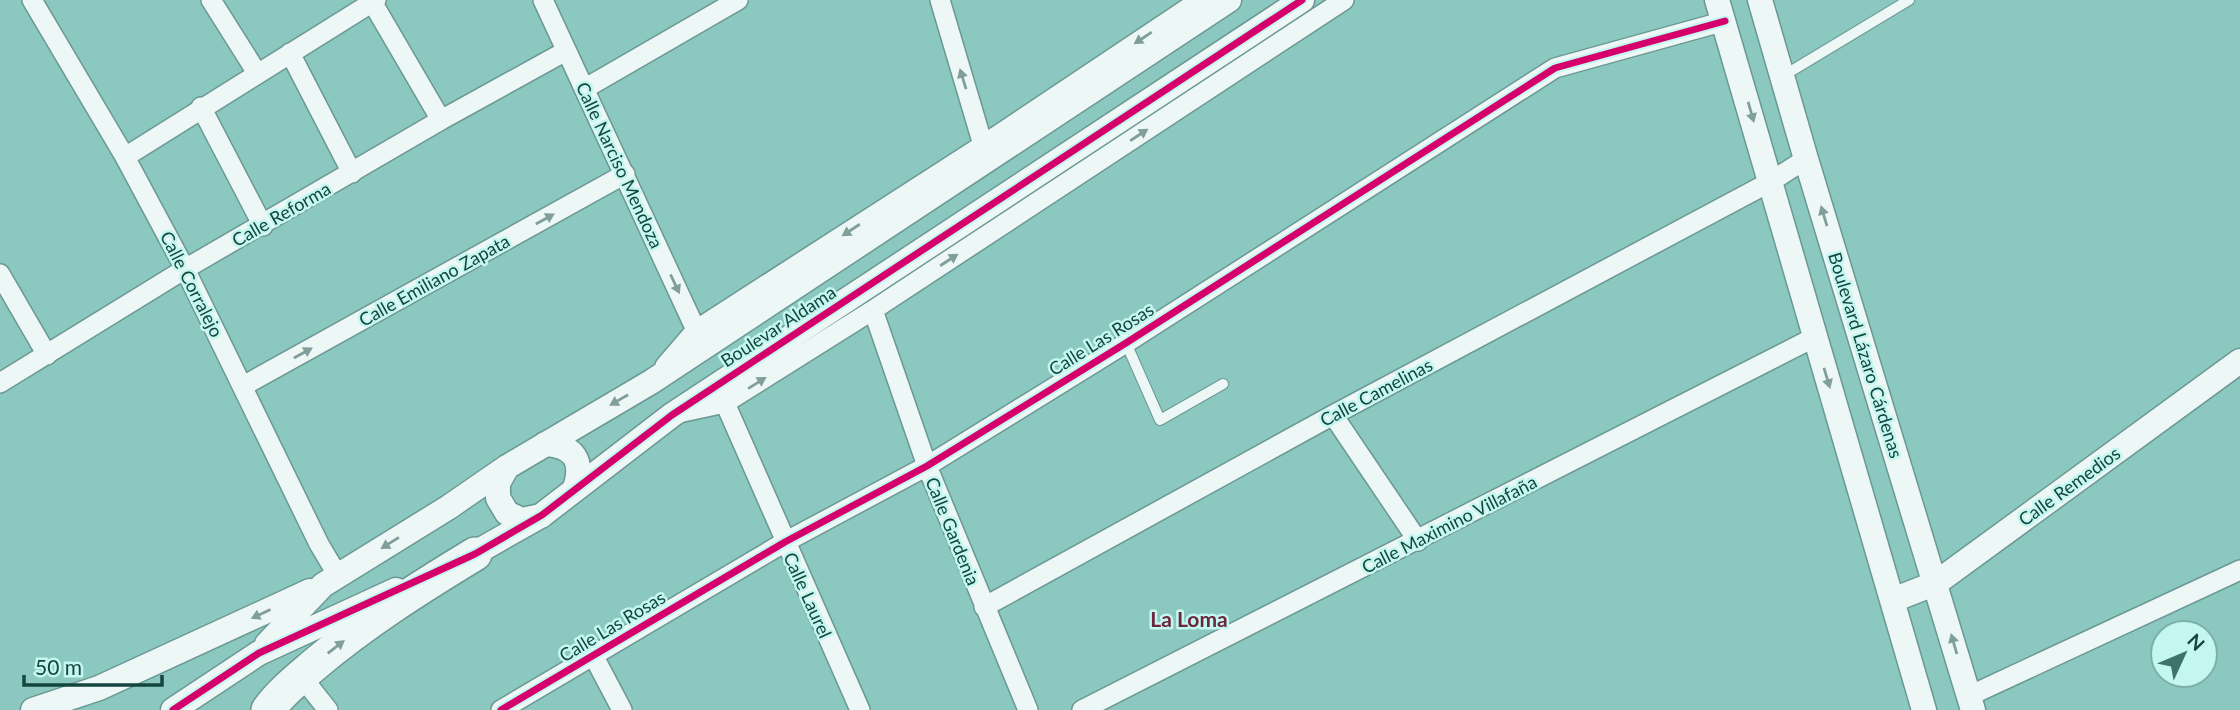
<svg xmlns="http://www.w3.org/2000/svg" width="2240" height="710" font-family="Lato,sans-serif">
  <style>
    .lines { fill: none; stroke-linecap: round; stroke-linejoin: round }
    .service-casing { stroke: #6c9893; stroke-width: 12 }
    .minor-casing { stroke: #6c9893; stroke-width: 22 }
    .tertiary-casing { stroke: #6c9893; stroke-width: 27 }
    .trunk-casing { stroke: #6c9893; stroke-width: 36 }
    .service { stroke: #edf7f6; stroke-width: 10 }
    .minor { stroke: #edf7f6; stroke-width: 19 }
    .tertiary { stroke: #edf7f6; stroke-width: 24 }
    .trunk { stroke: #edf7f6; stroke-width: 33 }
    .cycleway-casing { stroke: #c4f7ef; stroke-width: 11 }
    .cycleway { stroke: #d6006c; stroke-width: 7 }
    .oneway { fill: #809e9a }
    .labels { text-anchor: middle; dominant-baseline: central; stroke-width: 5; stroke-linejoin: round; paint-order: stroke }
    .street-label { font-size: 18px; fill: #14453f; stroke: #c4f7ef }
    .quarter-label { font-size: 21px; font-weight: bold; fill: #6c273c; stroke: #c4f7ef }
  </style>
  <rect width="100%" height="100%" fill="#8ac8c0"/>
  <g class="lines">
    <defs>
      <path id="service" d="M1783,76l126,-76
        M1126,343l34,77 63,-36"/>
      <path id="minor" d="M32,0l93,157 60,112 134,275 19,32
        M211,0l46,73
        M371,0l70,120
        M543,0l153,330
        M940,0l43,145
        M290,53l62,120
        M584,89l154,-89
        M201,107l62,119
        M125,157l251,-157
        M0,274l47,81
        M873,310l54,156 101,244
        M665,366l31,-36 287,-185 217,-145
        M0,383l185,-114 256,-149 125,-69
        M243,386l382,-212
        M725,403l135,307
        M683,412l42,-9 148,-93 471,-310
        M1333,415l85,126
        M984,607l349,-192 437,-233 36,-23
        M593,655l29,55
        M301,676l27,34
        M1969,696l271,-126
        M501,710l284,-168 142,-76 199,-123 429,-275 170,-47
        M1082,710l733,-373"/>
      <path id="tertiary" d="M1717,0l207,710
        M1760,0l46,159 167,551
        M545,444c29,2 39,16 30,44
        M507,467l-9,16v15l9,15 15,7 19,-4
        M461,561l81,-46 130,-100 630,-415
        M1893,600l43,-17 304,-222
        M267,644l56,-59 126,-78 58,-40 144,-85 578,-382
        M33,710l66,-22 211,-97
        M173,710l86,-57 137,-63"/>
      <path id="trunk" d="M268,710c12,-17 31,-32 46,-45 51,-43 105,-77 161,-111"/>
    </defs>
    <!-- service casing -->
    <use href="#service" class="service-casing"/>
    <!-- minor casing -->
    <use href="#minor" class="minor-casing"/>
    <!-- tertiary casing -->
    <use href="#tertiary" class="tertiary-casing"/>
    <!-- trunk casing -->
    <use href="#trunk" class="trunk-casing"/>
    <!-- service -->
    <use href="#service" class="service"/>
    <!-- minor -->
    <use href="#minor" class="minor"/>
    <!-- tertiary -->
    <use href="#tertiary" class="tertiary"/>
    <!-- trunk -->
    <use href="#trunk" class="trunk"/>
    <defs>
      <path id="cycleway" d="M173,710l86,-57 216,-99 67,-39 130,-100 630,-415
        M501,710l284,-168 142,-76 199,-123 429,-275 170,-47"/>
    </defs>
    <!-- cycleway casing -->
    <use href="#cycleway" class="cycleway-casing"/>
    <!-- cycleway -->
    <use href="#cycleway" class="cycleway"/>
  </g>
  <!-- one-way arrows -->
  <defs><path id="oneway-solid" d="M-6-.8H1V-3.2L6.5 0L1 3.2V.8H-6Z" transform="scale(1.75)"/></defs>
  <g class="oneway">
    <use href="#oneway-solid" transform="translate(1143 38) rotate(146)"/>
    <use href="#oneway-solid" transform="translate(963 79) rotate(-107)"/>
    <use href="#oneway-solid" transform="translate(1751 112) rotate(74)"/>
    <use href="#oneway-solid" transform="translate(1139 135) rotate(-33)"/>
    <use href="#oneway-solid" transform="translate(1824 216) rotate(-107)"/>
    <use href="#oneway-solid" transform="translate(545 219) rotate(-29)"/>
    <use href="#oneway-solid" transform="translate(851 230) rotate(147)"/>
    <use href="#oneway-solid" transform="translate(949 260) rotate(-33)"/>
    <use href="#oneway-solid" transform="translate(675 284) rotate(65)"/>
    <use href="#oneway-solid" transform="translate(303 353) rotate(-29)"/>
    <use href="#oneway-solid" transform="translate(1827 378) rotate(73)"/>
    <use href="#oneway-solid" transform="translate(757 383) rotate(-32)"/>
    <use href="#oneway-solid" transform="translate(619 400) rotate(150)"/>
    <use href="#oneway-solid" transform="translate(390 543) rotate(148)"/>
    <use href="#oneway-solid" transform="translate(261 614) rotate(155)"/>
    <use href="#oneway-solid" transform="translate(1954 644) rotate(-106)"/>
    <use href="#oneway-solid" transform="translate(336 647) rotate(-38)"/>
  </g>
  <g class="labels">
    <!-- street labels -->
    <g class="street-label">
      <text transform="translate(620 165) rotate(65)">Calle Narciso Mendoza</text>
      <text transform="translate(281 214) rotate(-30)">Calle Reforma</text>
      <text transform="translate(434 280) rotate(-29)">Calle Emiliano Zapata</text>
      <text transform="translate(192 284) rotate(63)">Calle Corralejo</text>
      <text transform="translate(778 326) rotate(-33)">Boulevar Aldama</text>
      <text transform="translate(1101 339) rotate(-32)">Calle Las Rosas</text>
      <text transform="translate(1866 355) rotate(73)">Boulevard Lázaro Cárdenas</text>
      <text transform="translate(1376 392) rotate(-28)">Calle Camelinas</text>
      <text transform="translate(2069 486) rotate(-36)">Calle Remedios</text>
      <text transform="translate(1449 524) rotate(-27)">Calle Maximino Villafaña</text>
      <text transform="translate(953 531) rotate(68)">Calle Gardenia</text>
      <text transform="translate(808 595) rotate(66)">Calle Laurel</text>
      <text transform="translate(612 626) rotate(-31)">Calle Las Rosas</text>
    </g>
    <!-- quarter labels -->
    <g class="quarter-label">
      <text x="1189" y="618">La Loma</text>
    </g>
  </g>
  <!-- north arrow -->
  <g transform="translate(2184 654) rotate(46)"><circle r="33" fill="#c4f7ef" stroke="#7eb0a9" stroke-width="2"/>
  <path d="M0-5L12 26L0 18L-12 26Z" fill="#3d736c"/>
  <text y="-10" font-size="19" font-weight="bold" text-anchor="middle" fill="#14453f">N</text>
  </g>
  <!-- scale -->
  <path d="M24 675v10h138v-10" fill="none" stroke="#14453f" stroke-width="3.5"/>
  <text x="35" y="675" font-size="21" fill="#14453f" stroke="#c4f7ef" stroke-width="5" paint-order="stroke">50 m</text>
</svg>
